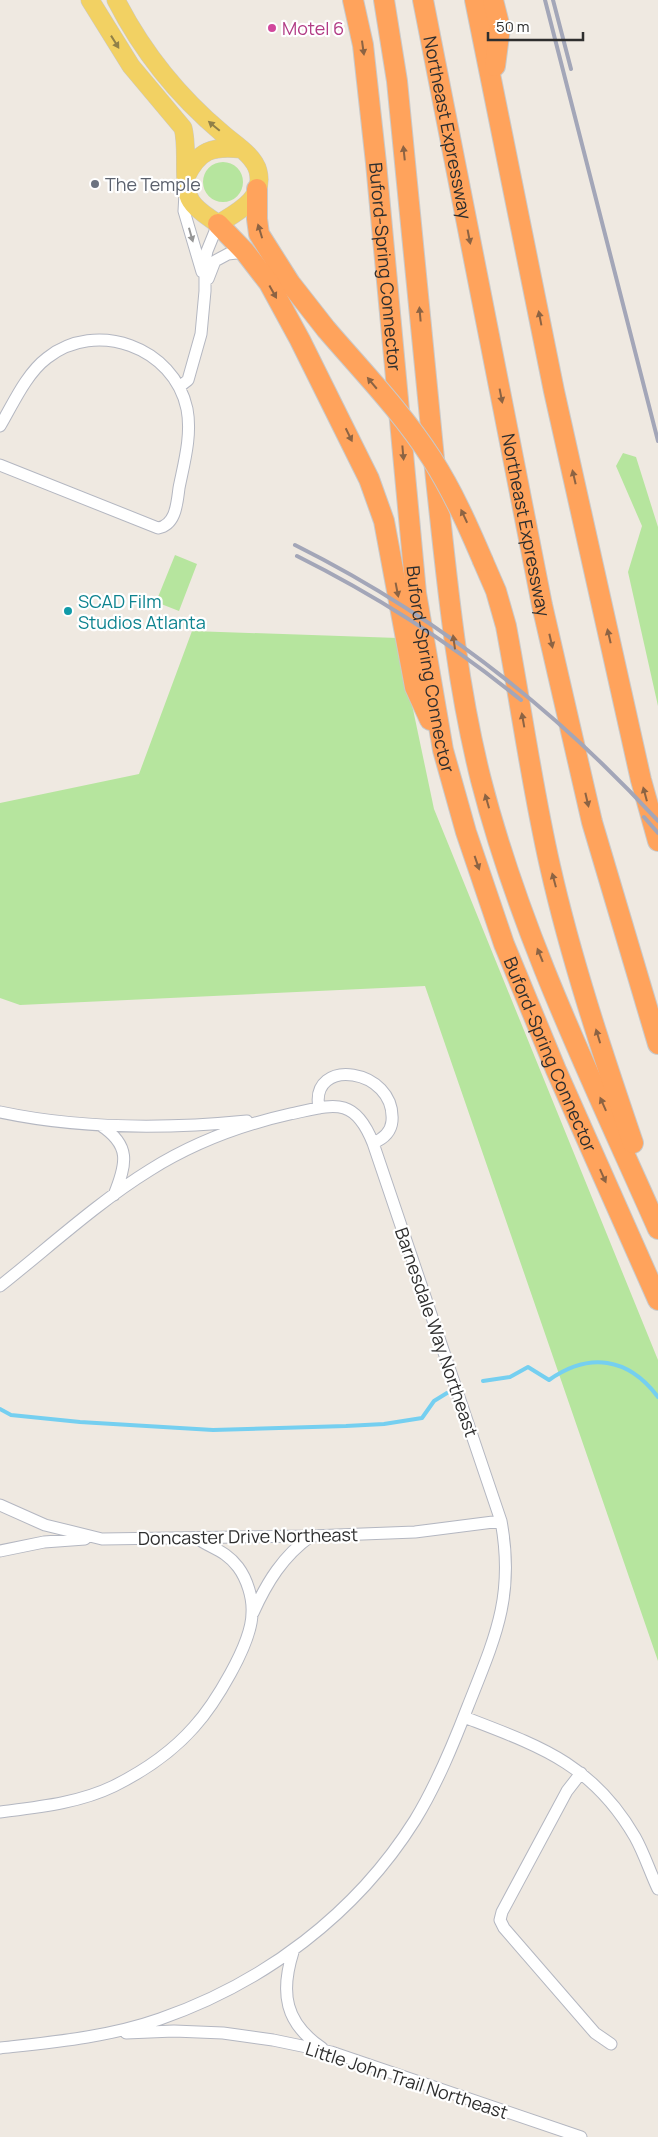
<svg xmlns="http://www.w3.org/2000/svg" width="658" height="2137" font-family="Manrope,sans-serif">
  <style>
    .green { fill: #b6e59e }
    .lines { fill: none; stroke-linecap: round; stroke-linejoin: round }
    .stream { stroke: #75cff0; stroke-width: 4 }
    .street-casing { stroke: #b4b7c1; stroke-width: 13 }
    .primary-casing { stroke: #c9c9c9; stroke-width: 19 }
    .highway-casing { stroke: #c9c9c9; stroke-width: 22 }
    .street { stroke: #fff; stroke-width: 11 }
    .primary { stroke: #f2d163; stroke-width: 18 }
    .highway { stroke: #ffa35c; stroke-width: 20 }
    .rail { stroke: #a3a6b8; stroke-width: 4 }
    .highway-bridge-casing { stroke: #c9c9c9; stroke-width: 22; stroke-linecap: butt }
    .highway-bridge { stroke: #ffa35c; stroke-width: 20 }
    .oneway { fill: #908048 }
    .oneway2 { fill: #8c6343 }
    .oneway3 { fill: #969696 }
    .hotel-dot { fill: #d1479c; stroke: #fff; stroke-width: 2 }
    .worship-dot { fill: #6b7280; stroke: #fff; stroke-width: 2 }
    .culture-dot { fill: #0f9aa8; stroke: #fff; stroke-width: 2 }
    .labels { text-anchor: middle; dominant-baseline: central; stroke-width: 4.5; stroke-linejoin: round; paint-order: stroke }
    .hotel-label { font-size: 18px; fill: #b23c85; stroke: #fff; text-anchor: start }
    .street-label { font-size: 18px; fill: #2e2e2e; stroke: #fff }
    .worship-label { font-size: 18px; fill: #5b616d; stroke: #fff; text-anchor: start }
    .culture-label { font-size: 18px; fill: #0d838f; stroke: #fff; text-anchor: start }
  </style>
  <rect width="100%" height="100%" fill="#efe9e1"/>
  <!-- green -->
  <path class="green" d="M203 182a20 20 0 1 1 40 0a20 20 0 1 1-40 0Z
    M623,453l13,4 22,70v179l-30,-134 14,-46 -26,-60z
    M175,555l22,9 -18,47 -23,-9z
    M192,631l206,7 36,171 224,551v301l-233,-675 -405,19 -20,-7v-195l139,-29z"/>
  <g class="lines">
    <!-- stream -->
    <path class="stream" d="M483,1381l27,-4 18,-10 21,13c40,-28 79,-23 109,17
      M0,1409l11,6 69,7 133,8 133,-4 38,-2 38,-6 12,-17 13,-8"/>
    <defs>
      <path id="street" d="M185,193l-1,18 18,61
        M208,279l7,-18 13,-7 17,-2
        M179,387l9,-7 13,-46 4,-43v-30l2,-10 11,-27
        M0,426c13,-22 26,-52 47,-68 49,-39 127,-11 140,51 5,26 -3,54 -8,79 -2,15 -3,37 -21,40l-158,-63
        M319,1108c-10,-52 77,-40 73,13 -1,11 -9,18 -19,22
        M0,1112c80,17 166,17 247,9
        M100,1125c31,20 27,38 14,70
        M0,1286c48,-38 98,-84 150,-116 43,-27 91,-45 140,-56 43,-9 64,-19 83,29l128,378c14,75 -6,117 -33,185 -15,39 -31,78 -53,114 -59,94 -151,163 -255,199 -51,18 -106,23 -160,29
        M0,1505l45,20 57,14 209,-3 104,-4 86,-11
        M0,1551l44,-9 41,-3
        M253,1613c14,-31 30,-57 58,-77
        M464,1717c75,29 128,46 171,120 9,16 15,35 23,52
        M581,1773l-14,18 -65,121 -2,8 4,8 91,105 16,11
        M0,1812c39,-5 79,-9 114,-26 30,-15 58,-34 80,-59 20,-22 58,-83 58,-114 1,-15 -5,-34 -14,-46 -12,-16 -25,-18 -40,-28
        M293,1952c-13,41 -8,71 29,96
        M126,2033l48,-2 49,2 50,7 58,12 250,85"/>
      <path id="primary" d="M90,0l41,66 52,62c6,21 -2,57 8,73 6,10 18,16 27,23 19,-12 47,-25 40,-53 -4,-16 -25,-28 -36,-38 -44,-37 -80,-82 -106,-133
        M186,177c13,-27 26,-31 55,-28"/>
      <g id="highway">
        <path id="s1" d="M353,0l10,45 13,118 40,430 27,157 23,82 38,112 52,126 102,230"/>
        <path d="M384,0l13,81c14,133 26,266 39,398 11,101 20,202 45,301 40,156 112,302 177,449"/>
        <path id="s2" d="M423,0l119,605 50,217 66,222"/>
        <path d="M475,0l79,391 87,389 17,61"/>
        <path d="M493,0l7,28 -5,38"/>
        <path d="M257,189v30l2,15 31,49 36,46"/>
        <path d="M218,224l27,28 24,31 31,57 69,139 15,42 31,166 15,33"/>
        <path d="M483,561l13,30 10,35c15,80 26,161 44,240 21,93 52,186 83,277"/>
      </g>
    </defs>
    <!-- street casing -->
    <use href="#street" class="street-casing"/>
    <!-- primary casing -->
    <use href="#primary" class="primary-casing"/>
    <!-- highway casing -->
    <use href="#highway" class="highway-casing"/>
    <!-- street -->
    <use href="#street" class="street"/>
    <!-- primary -->
    <use href="#primary" class="primary"/>
    <!-- highway -->
    <use href="#highway" class="highway"/>
    <!-- rail -->
    <path class="rail" d="M545,0l113,441
      M553,0l18,69
      M295,545c138,69 259,163 363,276
      M297,556c80,40 155,88 224,144
      M644,817l14,16"/>
    <defs>
      <path id="highway-bridge" d="M326,329c36,42 76,83 106,130 21,33 36,67 51,102"/>
    </defs>
    <!-- highway-bridge casing -->
    <use href="#highway-bridge" class="highway-bridge-casing"/>
    <!-- highway-bridge -->
    <use href="#highway-bridge" class="highway-bridge"/>
  </g>
  <!-- one-way arrows -->
  <defs><path id="oneway-solid" d="M-6-.8H1V-3.2L6.5 0L1 3.2V.8H-6Z" transform="scale(1.25)"/></defs>
  <g class="oneway">
    <use href="#oneway-solid" transform="translate(115 42) rotate(58)"/>
    <use href="#oneway-solid" transform="translate(214 126) rotate(-140)"/>
  </g>
  <g class="oneway2">
    <use href="#oneway-solid" transform="translate(363 48) rotate(82)"/>
    <use href="#oneway-solid" transform="translate(404 153) rotate(-96)"/>
    <use href="#oneway-solid" transform="translate(260 231) rotate(-107)"/>
    <use href="#oneway-solid" transform="translate(469 237) rotate(79)"/>
    <use href="#oneway-solid" transform="translate(273 292) rotate(61)"/>
    <use href="#oneway-solid" transform="translate(420 314) rotate(-95)"/>
    <use href="#oneway-solid" transform="translate(540 318) rotate(-101)"/>
    <use href="#oneway-solid" transform="translate(372 383) rotate(-130)"/>
    <use href="#oneway-solid" transform="translate(501 396) rotate(79)"/>
    <use href="#oneway-solid" transform="translate(349 435) rotate(64)"/>
    <use href="#oneway-solid" transform="translate(403 453) rotate(85)"/>
    <use href="#oneway-solid" transform="translate(574 477) rotate(-103)"/>
    <use href="#oneway-solid" transform="translate(464 516) rotate(-115)"/>
    <use href="#oneway-solid" transform="translate(397 590) rotate(79)"/>
    <use href="#oneway-solid" transform="translate(609 636) rotate(-103)"/>
    <use href="#oneway-solid" transform="translate(551 641) rotate(77)"/>
    <use href="#oneway-solid" transform="translate(454 642) rotate(-98)"/>
    <use href="#oneway-solid" transform="translate(523 720) rotate(-100)"/>
    <use href="#oneway-solid" transform="translate(645 794) rotate(-105)"/>
    <use href="#oneway-solid" transform="translate(587 800) rotate(77)"/>
    <use href="#oneway-solid" transform="translate(487 801) rotate(-106)"/>
    <use href="#oneway-solid" transform="translate(477 863) rotate(71)"/>
    <use href="#oneway-solid" transform="translate(554 880) rotate(-105)"/>
    <use href="#oneway-solid" transform="translate(540 955) rotate(-112)"/>
    <use href="#oneway-solid" transform="translate(598 1036) rotate(-107)"/>
    <use href="#oneway-solid" transform="translate(603 1104) rotate(-114)"/>
    <use href="#oneway-solid" transform="translate(603 1176) rotate(66)"/>
  </g>
  <use class="oneway3" href="#oneway-solid" transform="translate(191 235) rotate(74)"/>
  <!-- markers -->
  <circle class="hotel-dot" cx="272" cy="28" r="5"/>
  <circle class="worship-dot" cx="95" cy="184" r="5"/>
  <circle class="culture-dot" cx="68" cy="611" r="5"/>
  <g class="labels">
    <!-- hotel labels -->
    <g class="hotel-label">
      <text x="282" y="28">Motel 6</text>
    </g>
    <!-- street labels -->
    <g class="street-label">
      <text stroke="none"><textPath href="#s2" startOffset="130">Northeast Expressway</textPath></text>
      <text stroke="none"><textPath href="#s1" startOffset="269">Buford-Spring Connector</textPath></text>
      <text stroke="none"><textPath href="#s2" startOffset="535">Northeast Expressway</textPath></text>
      <text stroke="none"><textPath href="#s1" startOffset="674">Buford-Spring Connector</textPath></text>
      <text stroke="none"><textPath href="#s1" startOffset="1079">Buford-Spring Connector</textPath></text>
      <text transform="translate(437 1332) rotate(71)">Barnesdale Way Northeast</text>
      <text transform="translate(248 1536) rotate(-1)">Doncaster Drive Northeast</text>
      <text transform="translate(407 2080) rotate(18)">Little John Trail Northeast</text>
    </g>
    <!-- worship labels -->
    <g class="worship-label">
      <text x="105" y="184">The Temple</text>
    </g>
    <!-- culture labels -->
    <g class="culture-label">
      <text x="78" y="601">SCAD Film<tspan x="78" dy="21">Studios Atlanta</tspan></text>
    </g>
  </g>
  <!-- scale -->
  <path d="M488 32v8h95v-8" fill="none" stroke="#2e2e2e" stroke-width="2.5"/>
  <text x="496" y="32" font-size="15" fill="#2e2e2e" stroke="#ffffff" stroke-width="4" paint-order="stroke">50 m</text>
</svg>
